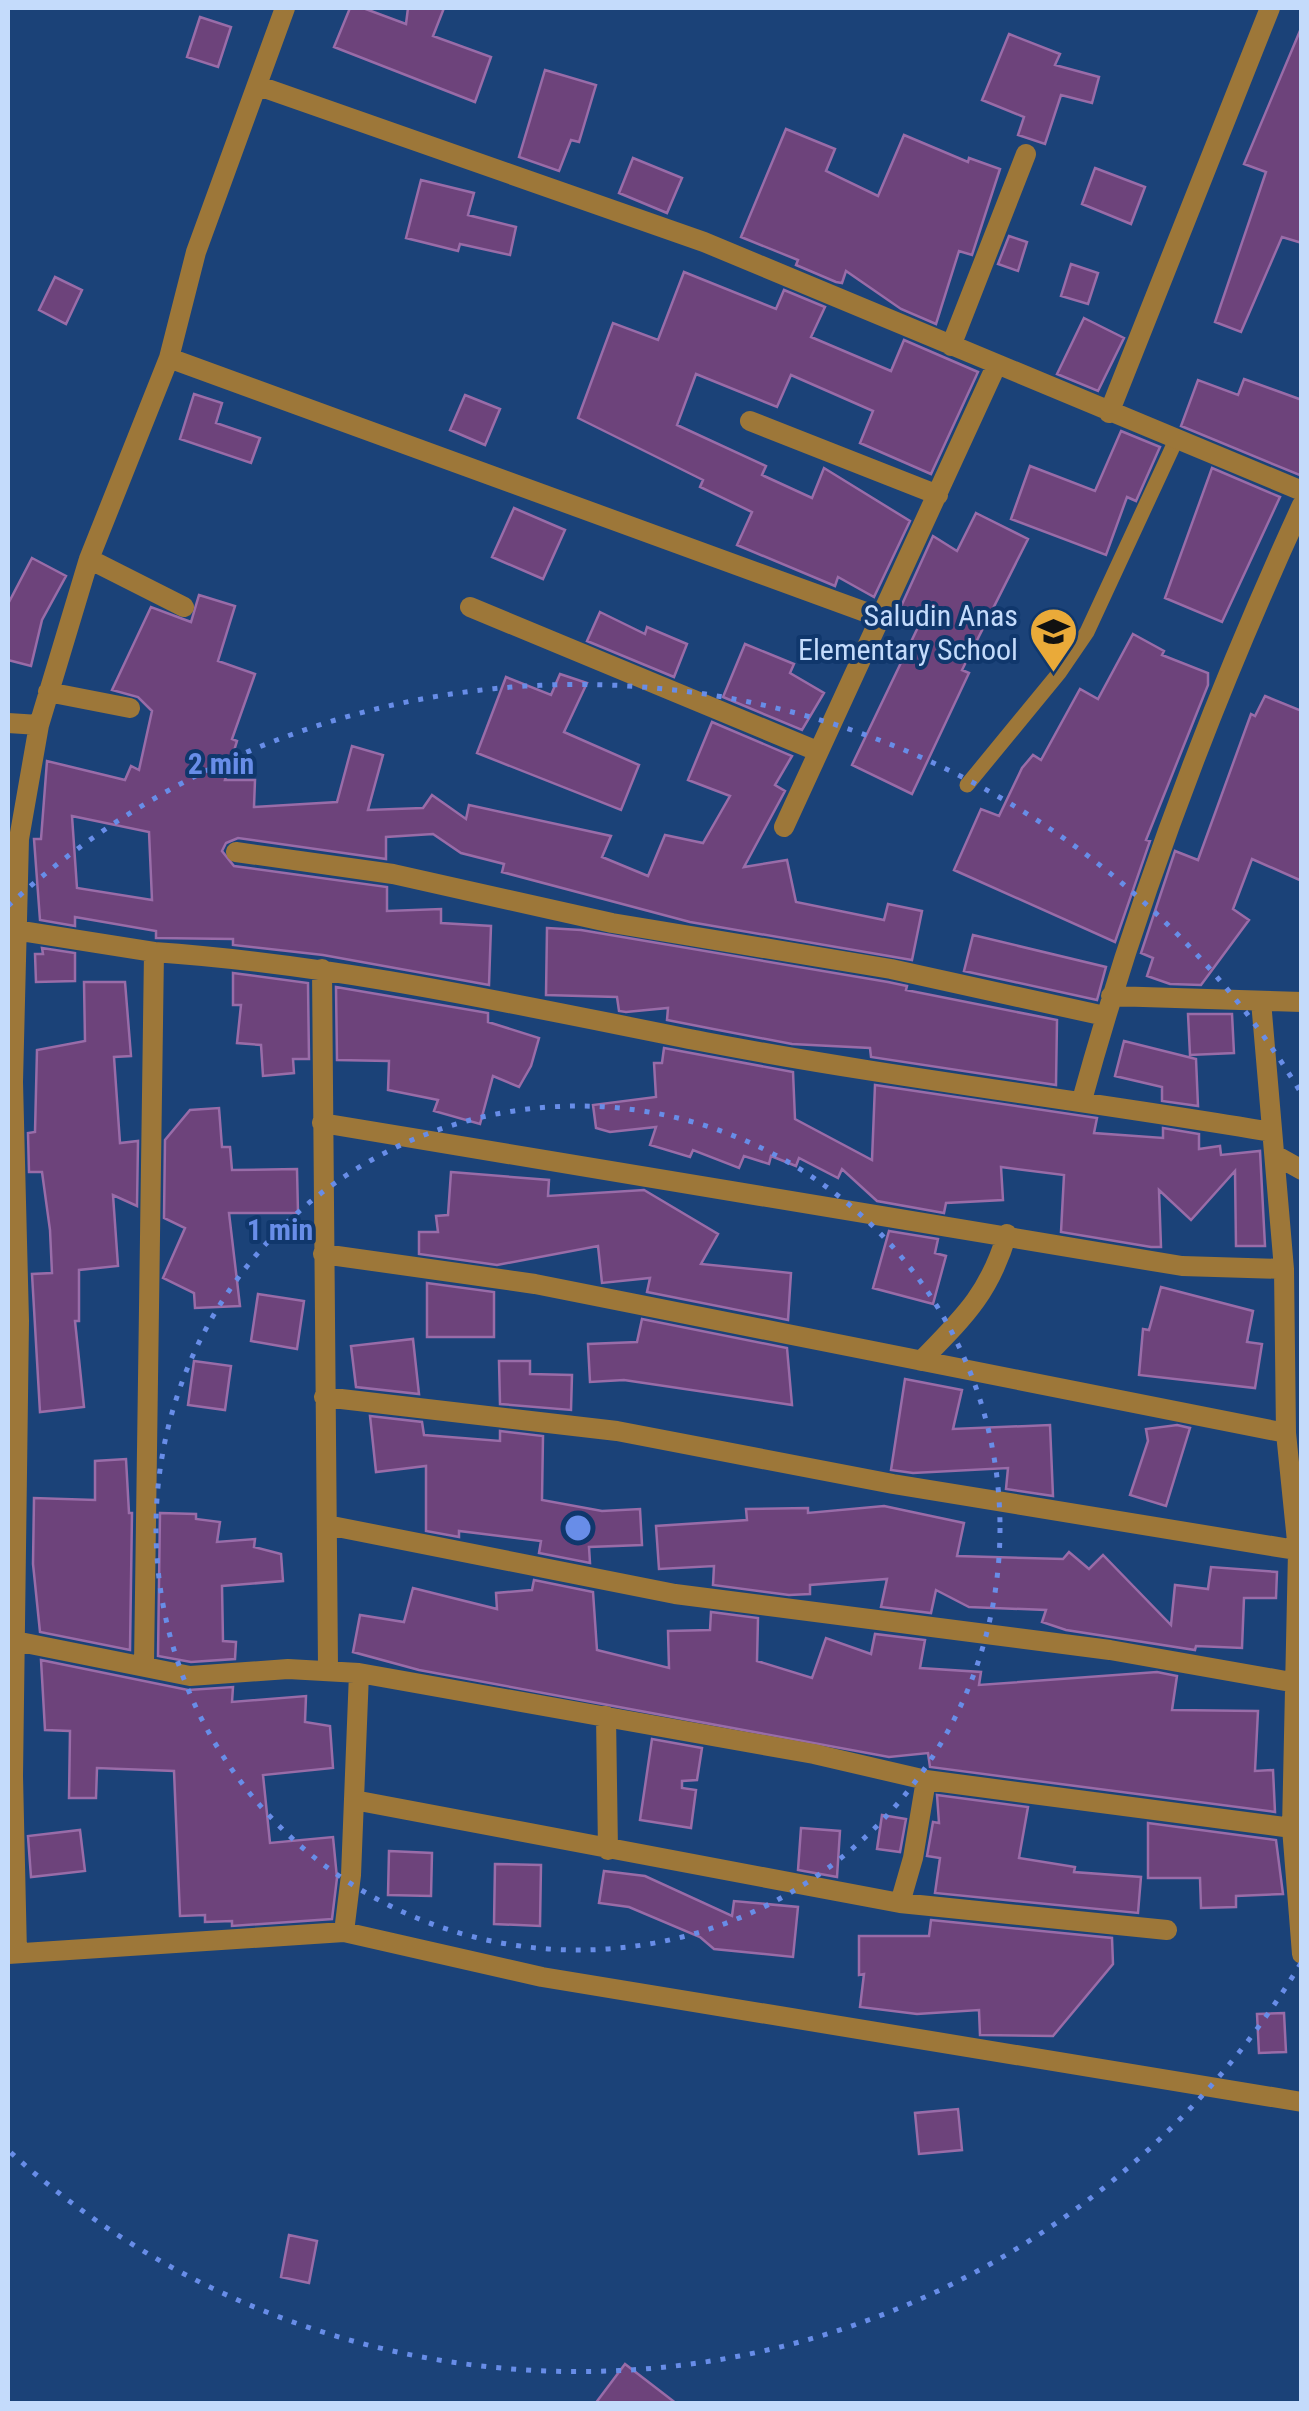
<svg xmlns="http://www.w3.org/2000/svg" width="1309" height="2411" font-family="'Roboto Condensed',sans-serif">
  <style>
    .building { fill: #6d437b; stroke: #996ca8; stroke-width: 2.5; fill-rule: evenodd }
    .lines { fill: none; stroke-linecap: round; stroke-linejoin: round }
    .lane { stroke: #9d7739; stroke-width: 15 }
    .street { stroke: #9d7739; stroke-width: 20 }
    .ring { fill: none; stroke: #688de8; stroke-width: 5; stroke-dasharray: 5 10 }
    .labels { text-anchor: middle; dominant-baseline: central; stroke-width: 8; stroke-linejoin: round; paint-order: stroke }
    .poi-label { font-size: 30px; fill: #c4dbfb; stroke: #10376c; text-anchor: end }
    .centre { fill: #688de8; stroke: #10376c; stroke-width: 5 }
    .ring-label { font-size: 30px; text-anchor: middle; font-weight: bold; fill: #688de8; stroke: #10376c; stroke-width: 8; stroke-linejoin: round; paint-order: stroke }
  </style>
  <rect width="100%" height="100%" fill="#1b4278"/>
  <!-- building -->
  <path class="building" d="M350,8h13l43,16 2,-16h36l-11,28 58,21 -16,45 -141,-55z
    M200,17l31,10 -13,40 -31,-10z
    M1302,26v217l-20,-6 -41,95 -26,-10 51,-150 -22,-8z
    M1009,34l51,20 -5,11 44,12 -7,26 -31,-8 -16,49 -27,-9 6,-18 -42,-17z
    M545,70l51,15 -17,57 -8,-2 -12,31 -40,-14z
    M786,129l49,20 -9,22 52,25 26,-61 64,27 1,-4 31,11 -28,86 -13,-4 -23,73 -35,-15 -55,-38 -4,12 -6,-1 -40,-17 2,-5 -57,-23z
    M633,158l49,20 -15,35 -48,-20z
    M1095,168l50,19 -14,37 -49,-20z
    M421,180l53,13 -6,22 48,12 -6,28 -50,-11 -2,7 -52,-13z
    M1009,236l18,6 -9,29 -20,-7z
    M1071,264l27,9 -10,31 -27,-8z
    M684,272l92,37 8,-19 41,17 -14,30 80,34 13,-31 74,32 -47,102 -71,-31 13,-32 -82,-36 -14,32 -81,-33 -19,51 89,41 -4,9 50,23 12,-30 86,53 -36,76 -36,-20 -3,9 -98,-41 15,-33 -52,-25 3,-7 -125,-62 35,-95 45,17z
    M55,277l27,13 -16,34 -27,-14z
    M1084,318l40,20 -26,53 -41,-17z
    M1244,379l58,21v76l-121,-50 17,-46 40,15z
    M194,394l28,9 -6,20 44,15 -9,25 -71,-24z
    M465,395l35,14 -15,36 -35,-15z
    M1121,431l39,16 -24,54 -9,-4 -21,58 -95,-36 19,-53 65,25z
    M1212,468l68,29 -58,125 -57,-24z
    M514,508l51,22 -22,49 -51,-22z
    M976,513l52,26 -66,131 7,3 -57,121 -60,-29 68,-142 -21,-12 34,-75 24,15z
    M32,558l34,18 -24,44 -11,46 -23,-6v-56z
    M199,595l36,11 -17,55 37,13 -23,65 5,2 -12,39h30l-1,27 83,-5 15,-56 31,9 -15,55 55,-2 9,-13 34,24 3,-14 142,31 -9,21 46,19 17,-41 38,8 27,-47 -42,-16 24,-58 80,34 -17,29 10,6 -41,76 43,-7 9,42 88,18 4,-16 34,7 -10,49 -222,-38 -188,-50 2,-8 -43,-11 -28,-19 -47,3v22l-148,-21 -12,5 -4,8 12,15 153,21v24l54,-2v14l50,3 -2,59 -166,-30 -90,-10v-6l-77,-1v-7l-81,-14v9l-35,-6 -6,-81h7l6,-78 78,19 6,-14 8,4 13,-59 -14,-14 -26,-7 39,-83 40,15zM72,816l77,16 3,68 -75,-12z
    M600,612l45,22 2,-7 40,17 -13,33 -87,-36z
    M1133,634l31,17 -2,4 46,18v12l-62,155 4,1 -35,101 -161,-72 27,-61 18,7 23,-48 11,-13 8,5 39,-71 18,10z
    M745,644l49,20 -4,9 34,20 -22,37 -79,-33z
    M560,674l27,9 -23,49 75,33 -18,45 -144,-57 29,-76 45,18z
    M1265,696l37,15v170l-50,-22 -19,50 16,11 -48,65 -31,-1 -23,-8 6,-18 -12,-5 34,-102 23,9 53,-146 4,2z
    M547,928l34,2 307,52 19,4 -1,4 151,30 -1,65 -185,-28 -1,-9 -78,-4 -84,-16 -41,-8 1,-12 -42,4 -7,-1 -2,-14 -71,-2z
    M973,935l133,32 -9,33 -133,-29z
    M42,948l33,5v28l-39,1 -1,-28h8z
    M233,973l75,10 1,76h-16l1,14 -31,3 -2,-31 -24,-2 4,-38h-8z
    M84,982h41l6,74 -17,1 6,86 18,-2 -1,65 -24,-11 5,71 -39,4v51h-4l9,86 -44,5 -8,-138 20,-1 -2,-43 -8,-58h-13l-1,-39 7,-1 2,-82 48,-9z
    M336,987l152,26v9l51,16 -8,28 -12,21 -26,-11 -13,48 -46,-13 4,-11 -50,-10 1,-29 -52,-1z
    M1188,1014h44l2,39 -44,2z
    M1124,1041l72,18 2,47 -36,-5v-14l-47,-11z
    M664,1048l129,24 2,47 77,41 3,-75 222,33 -3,15 69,5v-10l36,6v15l21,-3 1,9 39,-4 5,95h-29l-1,-75 -44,49 -32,-30 2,57h-10l-90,-15 3,-57 -63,-8 2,33 -57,3 -2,10 -67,-12 -35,-32 -4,9 -39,-20 -3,8 -25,-10 -2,8 -25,-8 -5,12 -46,-18 -3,7 -40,-12 6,-18 -46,5 -14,-4 -3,-23 63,-8 -2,-34h8z
    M219,1108l3,39h8l2,23 65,-1 1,44h-69l11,93 -45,2 -1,-15 -31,-15 22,-50 -21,-10 1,-78 25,-30z
    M451,1172l98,8 -1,16 96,-6 74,44 -17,30 90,9 -3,47 -141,-28 3,-14 -48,5 -4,-37 -101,19 -78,-11v-22h19l-2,-16 12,-1z
    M889,1231l49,8 -3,14 11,3 -13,48 -60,-16z
    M427,1283l67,9v45h-67z
    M1161,1287l92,24 -6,31 15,2 -7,44 -116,-13 4,-46 6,1z
    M258,1294l46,7 -7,48 -46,-8z
    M642,1319l145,29 5,57 -168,-25 -34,2 -2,-38 49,-2z
    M413,1339l6,55 -63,-7 -5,-41z
    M194,1361l37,5 -6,44 -37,-5z
    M499,1361h31v13l42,1 -1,35 -71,-6z
    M905,1379l57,11 -9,39 97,-4 3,71 -47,-7 2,-21 -95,5 -22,-3z
    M370,1416l52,6 2,13 76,6v-10l43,5 -1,64 60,11 38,-2 2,36 -53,2 1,16 -51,-10 2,-12 -82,-10v6l-33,-6v-65l-50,6z
    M1177,1425l13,3 -24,78 -36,-11 18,-54 -2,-12z
    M126,1459l3,54h3l-2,137 -90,-18 -7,-68 1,-66 61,2v-39z
    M884,1506l80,17 -7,33 106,3 6,-7 20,17 14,-14 68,70 4,-40 33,4 3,-22 66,5 -1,26h-32l-2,50 -46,-2 -1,4 -129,-20 -24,-8 4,-12 -77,-3 -33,-17 -5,23 -50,-6 6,-28 -77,6v9l-21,1 -76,-10 1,-19 -55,3 -3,-43 91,-6 -1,-11 62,-1v5z
    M160,1513l36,1v5l24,3 -3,20 38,-3 -1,8 27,7 2,27 -61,5 1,55 13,1 -1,17 -44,3 -33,-6z
    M534,1580l59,12 4,58 72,18 -1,-37 42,-1 1,-18 47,6 -1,43 55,17 14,-40 45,16 4,-20 50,6 -5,28 61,4 -2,13 178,-13 20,4 -5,34 86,1 -3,60 18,-1 2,42 -345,-45 -2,-14 -39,4 -470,-87 -66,-18 7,-37 44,7 9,-34 84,21 -1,-16 36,-3z
    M41,1660l147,30 45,-3 -1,15 74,-6 -1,26 25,4 3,42 -70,7 7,68 63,-6 4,41 -5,41 -100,7v-5l-27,1v-7l-25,1 -6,-145 -77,-3 -1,30h-27l1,-67 -25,-1z
    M652,1739l50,9 -5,32 -15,1v7l14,2 -5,38 -51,-8z
    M937,1795l91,12 -9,51 56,9 -1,5 67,5 -3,36 -203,-20 5,-35 -13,-2 6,-34 6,1z
    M882,1815l24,4 -6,33 -23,-3z
    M1148,1823l128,17 7,54 -47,2v11l-35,1 -1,-30h-52z
    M801,1828l39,3 -3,46 -39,-7z
    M80,1830l5,41 -54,6 -3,-41z
    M389,1851l43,2 -1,43 -43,-1z
    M495,1864l46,1 -1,61 -46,-2z
    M604,1871l41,5 87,40 2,-15 64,6 -5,50 -79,-8 -14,-12 -71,-30 -30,-4z
    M931,1920l181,18 1,26 -60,72 -73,-1 -1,-25 -62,4 -57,-7 4,-33 -5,1v-39h70z
    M1284,2013l2,39 -27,1 -2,-39z
    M958,2109l4,41 -43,4 -4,-41z
    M289,2235l28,6 -8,42 -28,-6z
    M625,2364l52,40h-82z"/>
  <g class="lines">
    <!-- lane -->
    <path class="lane" d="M967,785l92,-112 28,-41 89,-192"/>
    <!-- street -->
    <path class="street" d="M259,86l445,156 598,249
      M951,346l75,-192
      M169,358l710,259
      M1109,413l161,-405
      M750,421l188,74
      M89,559l95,48
      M470,607l347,144
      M48,692l82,16
      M8,723l31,2
      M784,827l212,-461
      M236,852l157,22 219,49 279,46 214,47
      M15,930l139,22
      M322,969l6,699
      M1111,996l191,6
      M1261,1001l23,268 2,164 12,118 -6,277 10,126
      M1082,1100c56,-204 132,-403 220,-595
      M322,1123l860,143 102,3
      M1275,1155l27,15
      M323,1254l212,30 751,149
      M921,1361c43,-44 68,-67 86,-127
      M324,1397l293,34 276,53 409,67
      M327,1525l348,69 435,56 187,33
      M15,1641l175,35 98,-7 71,4 455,81 112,26 366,48
      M144,1664l10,-712c187,13 368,54 551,90 188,36 378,58 567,90
      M606,1716l2,134
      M354,1800l546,103 267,27
      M900,1903l13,-45 13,-78
      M344,1932l7,-57 8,-202
      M17,1953l-4,-177 6,-455 -6,-239 6,-243 20,-114 50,-166 80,-201 27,-106 89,-244
      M8,1954l336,-22 198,45 760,125"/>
  </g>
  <!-- distance rings -->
  <g class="ring">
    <circle cx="578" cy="1528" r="422"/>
    <path d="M1301 1963A844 844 0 0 1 8 2150M8 906A844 844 0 0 1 1301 1093"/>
  </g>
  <!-- icons -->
  <defs>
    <symbol id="school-pin" viewBox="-11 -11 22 30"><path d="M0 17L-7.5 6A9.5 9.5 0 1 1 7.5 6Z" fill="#eaaa39" stroke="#10376c"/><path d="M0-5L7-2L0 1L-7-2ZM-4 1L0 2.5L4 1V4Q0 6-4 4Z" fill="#111"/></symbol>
  </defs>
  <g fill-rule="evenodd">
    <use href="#school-pin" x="1026" y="604" width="55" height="75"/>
  </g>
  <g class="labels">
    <!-- poi labels -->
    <g class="poi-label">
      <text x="1018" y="615">Saludin Anas<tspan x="1018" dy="34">Elementary School</tspan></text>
    </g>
  </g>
  <circle cx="578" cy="1528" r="15" class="centre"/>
  <g class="ring-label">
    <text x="221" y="774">2 min</text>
    <text x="280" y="1240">1 min</text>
  </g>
  <!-- border -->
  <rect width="1309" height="2411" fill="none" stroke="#c4dbfb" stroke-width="20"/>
</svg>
